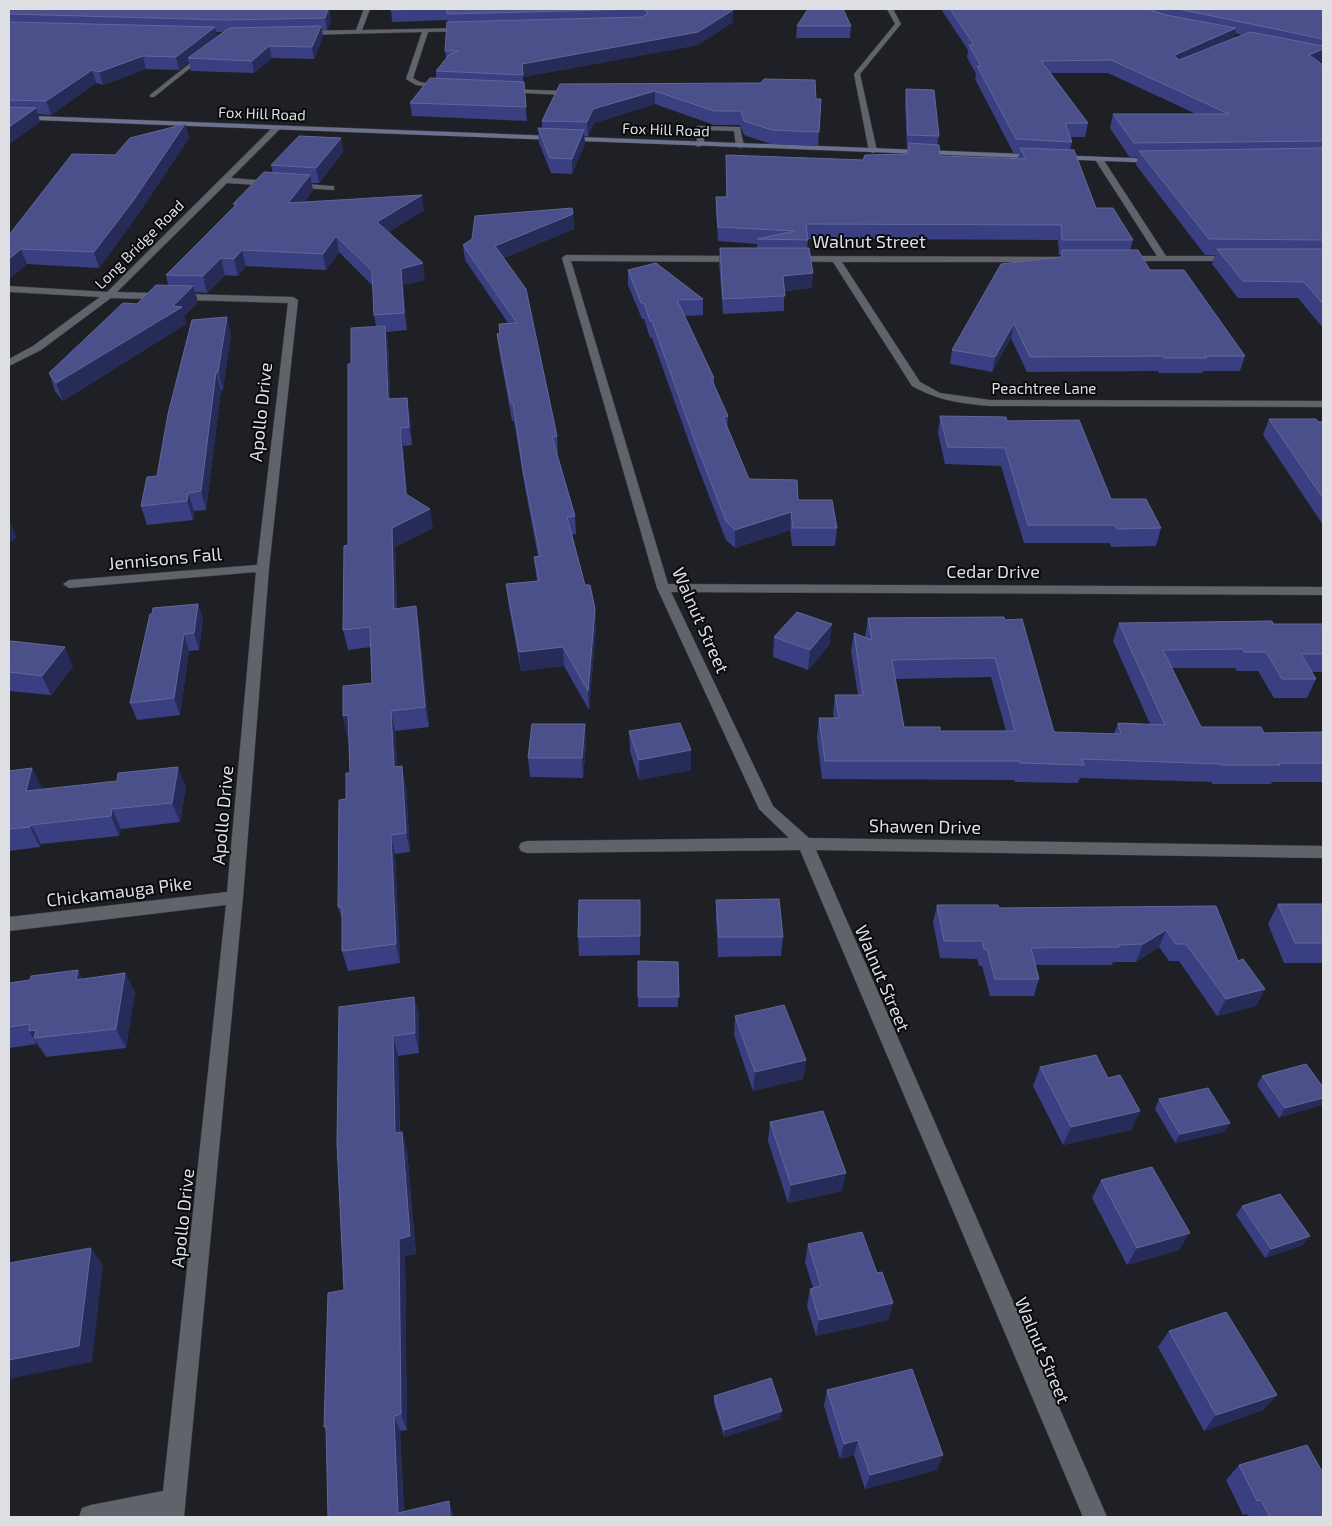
<svg xmlns="http://www.w3.org/2000/svg" width="1332" height="1526" font-family="'Exo 2',sans-serif">
  <style>
    .lines { fill: none; stroke-linecap: round; stroke-linejoin: round }
    .lane-casing { stroke: #3b3d41; stroke-width: 1 }
    .street-casing { stroke: #3b3d41; stroke-width: 1 }
    .secondary-casing { stroke: #3b3d41; stroke-width: 1 }
    .lane { fill: #61636a; fill-rule: evenodd }
    .street { fill: #61636a; fill-rule: evenodd }
    .secondary { fill: #6c728e; fill-rule: evenodd }
    .wall { fill: #393f80; fill-rule: evenodd }
    .shaded-wall { fill: #272b57 }
    .building { fill: #4b508b; stroke: #626799; fill-rule: evenodd }
    .labels { text-anchor: middle; dominant-baseline: central; stroke-width: 4; stroke-linejoin: round; paint-order: stroke }
    .far-street-label { font-size: 15px; fill: #dedfe3; stroke: #090a0c }
    .street-label { font-size: 18px; fill: #dedfe3; stroke: #090a0c }
  </style>
  <rect width="100%" height="100%" fill="#1e2025"/>
  <g class="lines">
    <defs>
      <path id="lane" d="M697,126l43,1 4,19 -4,2 -4,-2 -2,-15 -30,-1v15l-7,2z"/>
      <path id="street" d="M364,9h6l-8,21 107,-2 -2,3 -39,1 -15,46 7,4 25,5v2l-29,-4 -10,-6 16,-47 -119,3 -3,-2 3,-2 53,-1z
        M887,9h6l8,15 -41,50 17,77 -4,2 -4,-2 -15,-77 41,-50z
        M203,53l5,1 -54,43h-4v-2z
        M506,89l58,2 3,2 -3,2 -60,-3 -1,-1z
        M274,126l7,2 -50,50 100,8h3v4l-107,-7 -110,109 176,5 5,3 -29,268 -26,329 -59,620h-105l3,-9 9,-3 72,-14 63,-586 -217,26v-14l218,-25 29,-320 -187,16 -6,-4 6,-4 188,-15 31,-262 -177,-5 -70,52 -32,16v-7l24,-13 67,-49 -91,-5v-6l98,6z
        M1097,159h6l63,97h68l4,3 -1,2h-115l-1,-2 4,-3h32l-61,-95z
        M566,255l173,1 4,3 -4,3 -168,-1 97,323 655,3v8l-652,-3 102,214 36,32 514,8v12l-507,-8 291,667h-24l-283,-667 -273,3 -6,-2 -2,-4 2,-4 6,-2 262,-3 -30,-29 -102,-221 -95,-330z
        M792,256l275,1 1,2 -4,3h-222l78,120 20,11 50,7 333,1v6l-333,-1c-31,-3 -50,-5 -78,-20l-79,-124 -44,-1 -1,-2z"/>
      <path id="secondary" d="M9,115l1148,44 4,2 -4,2 -1148,-44z"/>
    </defs>
    <!-- lane casing -->
    <use href="#lane" class="lane-casing"/>
    <!-- street casing -->
    <use href="#street" class="street-casing"/>
    <!-- secondary casing -->
    <use href="#secondary" class="secondary-casing"/>
    <!-- lane -->
    <use href="#lane" class="lane"/>
    <!-- street -->
    <use href="#street" class="street"/>
    <!-- secondary -->
    <use href="#secondary" class="secondary"/>
  </g>
  <!-- wall -->
  <path class="wall" d="M9,9h320l2,11 -4,10h-5l1,7 -9,22 -42,-1 -18,15 -63,-2 -2,-9 -10,8 -33,-1 -43,16 -7,-2 -45,32 -13,-1 2,8 -31,22zM216,32h8l-7,5z
    M391,9h339l3,1v12l-35,23 -175,32 4,44 -115,-5 -2,-13 26,-25v-7l10,-13 -1,-7 3,-31 -56,2z
    M941,9h382v48l-1,3 -4,2 5,3v263l-25,-30h-60l-26,-34 3,-9h-10l-69,-90 2,-8 -8,1 -20,-30 3,-14h83l-88,-41h-57l37,50 -3,14h-15l2,5 -2,8 26,58 37,32 -3,10 20,20 95,86 -5,15h-37l-1,2h-43l-1,-2 -131,1 -16,-34 -19,34 -42,-8 2,-14 108,-93 1,-2h-2l-1,-15 -250,-1 -1,9 5,40 -28,3v20l-61,3 -4,-51 1,-15h37v-4l-39,-3 -2,-29v-15h10v-42l137,5 44,-6 1,-5h-1l-2,-46 1,-14 33,47 -2,9 3,11 78,3 1,-5h-5l-39,-75 1,-5 -9,-17 1,-7zM1235,33l7,2 -8,3z
    M797,26h54l-1,12h-54z
    M560,84l261,15 -3,47 -47,-2 -27,-9 -4,-10h-26l-59,-21 -61,19 -6,13h-4l1,8 -13,30 -21,-1 -12,-30 -1,-15h4v-7z
    M185,124l4,14 -52,78 -38,52 -72,-4 -18,-29 106,-80z
    M341,138l2,14 -24,31h-8l2,7 -9,12 120,8 -35,22 36,48 -22,5 4,45 -21,2 2,11 2,56 20,17 2,29 -9,1 4,49 26,33 -38,19 2,62 22,17 10,101 -34,4 2,36 9,19 4,66 -15,2 5,109 -52,8 -6,-20v-32l-4,-12 8,-108 4,-26 -1,-37h-2l-4,-20 29,-33 -1,-36 -23,3 -5,-20 5,-85 3,-181 25,-38 -2,-11 -1,-29 -34,-34 -13,18 -80,-4 -8,10 -13,-1 -18,18 -12,-1 3,10 -14,14 2,8 -123,77 -8,-10 -6,-18 88,-69 31,-19 -2,-10 68,-69 -1,-2 40,-31 -2,-8z
    M573,214l1,15 -70,29 53,178 1,18h-1l18,62 1,18 -4,1 13,50 10,24 1,18 -7,83 -25,-44 -43,5 -13,-69 -2,-18 31,-3 -3,-24 4,-1 -13,-68 -11,-67h-2l-13,-71 -2,-16h3l-1,-10 9,-1 -43,-63 -2,-15z
    M628,270l75,29v16l-18,1 29,62v7l14,31 -1,12 22,51 49,21 39,28 -2,18h-43l-2,-16 -55,18 -9,-8 -30,-78 -44,-124h-2l-6,-19h-2l-14,-34z
    M231,334l-8,56h-2l-15,120 -12,1 -1,9 -46,5 -6,-19z
    M940,416l67,5 104,78 50,29 -5,18 -45,1 -1,-4h-86l-23,-77 -56,-2 -7,-31z
    M1269,419l54,3v103l-60,-90z
    M198,604l5,16 -4,30 -10,1 -9,64 -43,5 -7,-17z
    M1004,617l50,115 60,2 4,-11 32,1 -37,-83 6,-18 154,1h50v48h-11l4,7 -9,19h-33l-16,-27h-21l-2,-3h-63l29,59 63,6 59,-1v50h-51l-1,2h-59v-2l-132,-4 -2,5 -63,-1 -1,-2 -192,-1 -5,-42 2,-19h15l-1,-4 2,-19h23l-7,-44 3,-18 11,4 3,-19zM991,677l15,54h-66l-36,-4 -9,-48z
    M774,637l56,7 -22,26 -35,-13z
    M9,644l64,22 -22,29 -42,-4z
    M629,731l62,19v20l-52,10 -9,-29z
    M586,744l-3,34 -53,-1 -2,-19z
    M32,768l9,21 145,-2 -6,35 -59,7 -2,7 -78,8 -1,3 -31,4v-80z
    M640,900v55l-61,1 -1,-19z
    M716,900l67,37 -2,19 -63,1 -2,-37z
    M1278,904h45v59h-39l-16,-39z
    M937,905l62,3 217,-2 22,55 27,28 -9,17 -39,10 -38,-55h-10l-10,-14 -23,15h-23l-1,3h-77l4,14 -5,17h-44l-8,-30h-3l-2,-7 -37,-1 -7,-36z
    M678,962v45h-40v-10z
    M78,970l4,9 43,-6 10,19 -9,56 -80,9 -4,-7h-2l-3,-6 -28,4v-65l21,-3z
    M414,997l5,19v37l-21,3 2,76h2l5,18 9,104 -11,2 2,174 -7,1 4,80 50,4 -126,2 -2,-87 -2,-3 20,-137 -7,-147z
    M735,1016l71,44 -3,19 -50,12 -19,-56z
    M1040,1067l68,11 32,33 -9,19 -68,15 -30,-59z
    M1262,1076l61,11 -44,31 -22,-33z
    M1159,1099l71,24 -6,9 -49,11 -20,-34z
    M770,1122l76,51 -4,18 -54,12 -20,-62z
    M1101,1180l78,70 -52,15 -35,-67z
    M1242,1206l61,39 -38,13 -29,-43z
    M808,1244l69,29 16,30 -5,17 -72,16 -9,-30 3,-17 3,-1 -8,-26z
    M1169,1331l108,64 -14,15 -59,21 -46,-84z
    M827,1390l110,80 -72,19 -11,-34 -14,4 -16,-53z
    M714,1396l66,23 -56,18 -10,-33z
    M1239,1465l84,52h-74l-2,-3 -4,1 -17,-35z"/>
  <!-- shaded-wall -->
  <path class="shaded-wall" d="M328,9l3,11 -4,10 -2,-12z
    M733,10v12l-35,23 -175,32 -1,-13z
    M321,26l2,11 -9,22 -2,-12z
    M215,27l3,13 -30,18 1,4 -10,8 -3,-13z
    M1236,28l-3,13 -61,28 3,-13 2,-2z
    M269,46l3,12 -18,15 -2,-12z
    M1323,49v8l-1,3 -17,8 4,-13z
    M143,56l3,13 -43,16 -4,-13z
    M92,70l4,13 -45,32 -5,-14z
    M655,91v13l-61,19 -6,13 -1,-14 6,-13z
    M36,108l4,14 -31,22v-17z
    M185,124l4,14 -52,78 -38,52 -5,-16z
    M584,130l1,14 -13,30v-15z
    M341,138l2,14 -24,31 -3,-15z
    M310,175l3,15 -22,28 -3,-15z
    M422,195l2,15 -44,28 -3,-16z
    M573,214l1,15 -77,32 -2,-15z
    M336,236l3,16 -13,18 -3,-16z
    M21,249l6,15 -18,16v-21z
    M242,250l4,16 -8,10 -4,-17z
    M221,258l4,17 -18,18 -4,-17z
    M423,263l2,17 -22,5 4,45 -3,-17 -3,-44z
    M813,273l-1,15 -30,3 1,-15z
    M193,286l5,16 -14,14 2,8 -123,77 -7,-18 117,-77z
    M227,317l4,17 -8,56 -5,-18z
    M1014,323l-3,15 -19,34 3,-15z
    M385,326l3,17 3,74 -3,-18z
    M216,372l5,18 -15,120 -5,-19z
    M407,398l3,18 2,29 -3,-18z
    M400,428l3,18 6,67 -3,-19z
    M188,493l6,18 -1,9 -6,-19z
    M430,509l3,19 -38,19 2,81 -3,-19 -2,-81z
    M791,512l-1,18 -55,18v-18z
    M9,519l8,19 -8,5z
    M198,604l5,16 -4,30 -5,-17z
    M416,606l3,20 10,101 -4,-20z
    M595,609l1,18 -7,83 -1,-19z
    M832,624l-2,20 -22,26 2,-20z
    M184,634l5,17 -9,64 -6,-17z
    M65,647l8,19 -22,29 -9,-19z
    M563,647l1,19 -43,5 -2,-19z
    M391,711l4,20 4,56 -5,-20z
    M348,715l5,20 -6,1 -4,-20z
    M585,724l1,20 -3,34 -1,-20z
    M691,750v20l-52,10v-20z
    M402,766l4,20 4,66 -4,-19z
    M178,767l8,20 -6,35 -8,-19z
    M32,768l10,20 -6,22 -10,-19z
    M112,809l9,20 -2,7 -8,-20z
    M31,825l10,19 -1,3 -10,-20z
    M391,835l4,19 5,109 -4,-19z
    M1166,930l-7,17 -23,15 7,-18z
    M78,970l10,19 -12,-9z
    M125,973l10,19 -9,56 -10,-19z
    M1265,989l-9,17 -39,10 9,-17z
    M414,997l5,19v37l-4,-20z
    M36,1030l-2,8 8,12h-2l-11,-19z
    M393,1036l5,20 2,96 -5,-19z
    M806,1060l-3,19 -50,12 2,-19z
    M1323,1098v7l-44,13 6,-10z
    M1140,1111l-9,19 -68,15 8,-18z
    M1230,1123l-6,9 -49,11 5,-9z
    M402,1132l5,18 9,104 -11,2 2,174 -6,-16 -2,-175z
    M846,1173l-4,18 -54,12 3,-18z
    M1190,1233l-11,17 -52,15 10,-17z
    M1310,1236l-7,9 -38,13 6,-9z
    M91,1248l12,17 -11,97 -83,17v-19z
    M893,1303l-5,17 -72,16 3,-16z
    M1277,1395l-14,15 -59,21 12,-16z
    M782,1411l-2,8 -56,18v-7z
    M394,1416l6,15 4,86 -6,-4z
    M858,1440l-4,15 -14,4 4,-15z
    M943,1455l-6,15 -72,19 5,-14z
    M449,1501l5,14v2h-4z"/>
  <!-- building -->
  <path class="building" d="M9,9h319l-3,9 -99,2 -217,-6z
    M391,9h34l-35,1z
    M447,9h283l3,1 -35,22 -176,32 1,11 -87,-4 14,-17 9,-3h-14l2,-29 196,-5 5,-5 -5,-3 -196,5z
    M808,9h35l8,17h-54z
    M950,9h198l18,6 70,13 -59,26 -2,2 4,4 71,-28 73,14v3l-14,6 14,10v76l-189,2 -21,-29h116l-118,-54 -70,1 47,62h-23l7,19 -56,-3 -39,-73h4l-12,-21h5z
    M1178,9h145v30z
    M9,22l206,5 -39,30 -33,-1 -44,16 -7,-2 -46,31 -37,-1z
    M321,26l-9,21 -43,-1 -17,15 -64,-3 41,-30z
    M430,78l94,4 2,25 -116,-4z
    M764,79l51,1 1,19h5l-2,33 -47,-2 -28,-9 -3,-10h-27l-59,-20 -62,18 -6,13 -45,-1 18,-37 201,-1z
    M906,89l28,1 5,46 -31,-1z
    M9,107l27,1 -27,19z
    M185,124l-52,77 -39,51 -73,-3 -12,10v-24l63,-81 43,1 15,-17z
    M538,128l46,2 -12,29 -22,-1z
    M299,136l42,2 -25,30 -45,-3z
    M909,143l30,2 1,11 86,3 -6,-11 54,2 22,58h17l20,32h-71l-1,-15 -255,-1 2,16 -51,-1 38,-8 -77,-4 -2,-30h11l-1,-42 137,5 2,-5 44,-1z
    M1323,148v92l-114,-1 -70,-88z
    M264,172l46,3 -22,28 134,-8 -45,27 46,41 -22,6 3,44 -30,2 -2,-44 -36,-35 -13,18 -81,-4 -8,9 -13,-1 -18,18 -37,-1 71,-71h-4z
    M572,208l1,6 -78,32 31,43 31,147 -5,1 23,79 -8,1 18,68h5l5,24 -7,82 -25,-44 -44,5 -13,-68 33,-3 -5,-24 6,-1 -17,-86 -10,-67 -2,1 -14,-70 3,-1 -1,-9 18,-1 -54,-78 9,-6 3,-23z
    M720,248h89l4,25 -30,3 2,20 -62,3z
    M1217,249h106v55l-19,-22 -61,-1z
    M1062,250h76l12,20h34l61,86h-40l2,2h-43l-1,-2 -133,1 -16,-34 -19,34 -43,-7 49,-86 61,-7z
    M656,263l47,36 -26,1 37,78h-3l17,38 -5,1 26,62 48,1 1,20h34l5,28h-44l-2,-16 -56,18 -9,-9 -30,-77 -44,-123h-2l-6,-18h-3l-13,-33z
    M156,285l37,1 -20,20 9,1 -126,76 -7,-10 74,-70 14,1z
    M227,317l-9,55h-2l-15,119 -13,2 -1,8 -46,5 6,-29 10,-1 11,-62 24,-94z
    M385,326l3,73 19,-1 2,29 -9,1 6,66 24,15 -38,19 2,81 22,-3 9,101 -34,4 3,56 8,-1 4,67 -15,2 5,109 -54,7v-44h-4l1,-107 7,-1v-26h4l-2,-58 -5,1v-30l29,-3 -2,-56 -27,3 1,-84 4,-1v-181h3v-36z
    M940,416l66,1 1,4 72,-1 32,79h35l15,29 -44,1 -2,-4h-87l-23,-77 -57,-1z
    M1269,419h47l2,3h5v76z
    M198,604l-4,29 -10,1 -10,64 -44,5 20,-89h2l1,-6z
    M797,612l35,12 -22,26 -36,-13z
    M1004,617l1,3 17,-1 32,113 67,2 -3,-11 47,2 -46,-102 153,-2 1,3h50v30h-22l15,25h-34l-16,-27h-22l-1,-3 -80,1 38,77h60l3,6 59,-1v31h-44l1,2h-60v-1l-138,-5 2,6 -64,-2 -1,-2h-194l-6,-43h20l-4,-23h28l-9,-62 18,7 -4,-22zM995,658l20,73h-75v-4h-36l-12,-67z
    M11,641l54,6 -23,29 -33,-4v-28z
    M680,723l11,27 -52,10 -10,-29z
    M532,724h53l-3,34h-54z
    M178,767l-6,36 -60,6 -1,7 -80,9 -1,2 -21,2v-58l23,-3 -6,23 91,-10 1,-8z
    M779,899l4,38h-64l-3,-37z
    M579,900h61v36l-62,1z
    M1278,904h45v39h-28z
    M937,905h61l1,3 217,-2 22,55 5,-2 22,30 -39,10 -40,-55h-10l-10,-14 -23,14 -25,1 1,2 -88,1 8,31h-44l-8,-30h-3l-2,-8h-38z
    M638,961l40,1 1,35h-41z
    M78,970l-2,10 49,-7 -9,56 -82,9 2,-8 -7,1 1,-7 -21,3v-44l21,-3 1,-4z
    M414,997l1,36 -22,3 2,97 7,-1 8,104 -11,3 2,175 -7,2 4,97 51,-12 1,16h-122l-2,-91 -2,1 4,-134 16,-3 -7,-147 2,-136z
    M784,1005l22,55 -51,12 -20,-56z
    M1096,1055l12,23 12,-3 20,36 -69,16 -31,-60z
    M1306,1064l17,23v11l-38,10 -23,-32z
    M1208,1088l22,35 -50,11 -21,-35z
    M823,1111l23,62 -55,12 -21,-63z
    M1152,1167l38,66 -53,15 -36,-68z
    M1280,1194l30,42 -39,13 -29,-43z
    M862,1232l15,41 5,-1 11,31 -74,17 -9,-31 11,-3 -13,-42z
    M91,1248l-12,98 -70,14v-97z
    M1226,1312l51,83 -61,20 -47,-84z
    M912,1369l31,86 -73,20 -12,-35 -14,4 -17,-54z
    M771,1378l11,33 -58,19 -10,-34z
    M1307,1445l16,28v44h-53l-9,-17 -4,1 -18,-36z"/>
  <g class="labels">
    <!-- far-street labels -->
    <g class="far-street-label">
      <text transform="translate(262 113) rotate(2)">Fox Hill Road</text>
      <text transform="translate(666 129) rotate(2)">Fox Hill Road</text>
      <text transform="translate(139 244) rotate(-45)">Long Bridge Road</text>
      <text x="1044" y="388">Peachtree Lane</text>
    </g>
    <!-- street labels -->
    <g class="street-label">
      <text x="869" y="241">Walnut Street</text>
      <text transform="translate(260 412) rotate(-84)">Apollo Drive</text>
      <text transform="translate(165 558) rotate(-5)">Jennisons Fall</text>
      <text x="993" y="571">Cedar Drive</text>
      <text transform="translate(701 620) rotate(66)">Walnut Street</text>
      <text transform="translate(222 815) rotate(-85)">Apollo Drive</text>
      <text transform="translate(925 826) rotate(1)">Shawen Drive</text>
      <text transform="translate(119 891) rotate(-7)">Chickamauga Pike</text>
      <text transform="translate(883 978) rotate(67)">Walnut Street</text>
      <text transform="translate(182 1218) rotate(-84)">Apollo Drive</text>
      <text transform="translate(1043 1350) rotate(67)">Walnut Street</text>
    </g>
  </g>
  <!-- border -->
  <rect width="1332" height="1526" fill="none" stroke="#dedfe3" stroke-width="20"/>
</svg>
